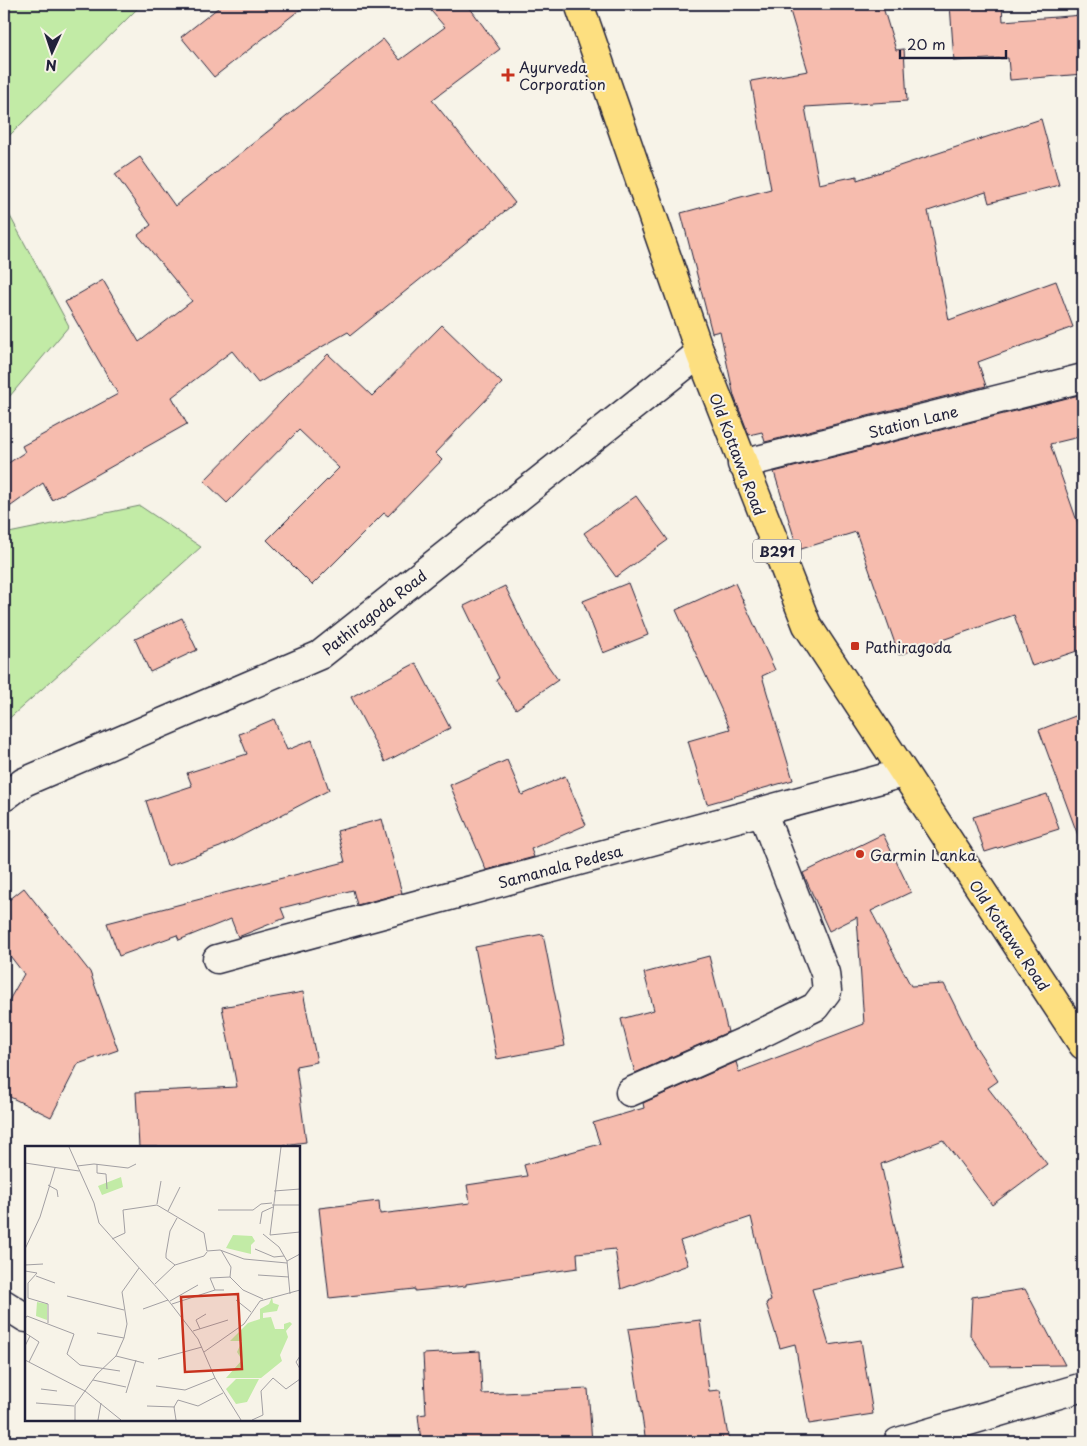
<svg xmlns="http://www.w3.org/2000/svg" width="1087" height="1446" font-family="'Playpen Sans',sans-serif">
  <style>
    .green { fill: #c2eba6; stroke: #728670 }
    .building { fill: #f6bcae; stroke: #22223b }
    .lines { fill: none; stroke-linecap: round; stroke-linejoin: round }
    .minor-casing { stroke: #22223b; stroke-width: 31 }
    .tertiary-casing { stroke: #22223b; stroke-width: 31 }
    .primary-casing { stroke: #22223b; stroke-width: 31 }
    .minor { stroke: #f7f3e8; stroke-width: 28 }
    .tertiary { stroke: #f7f3e8; stroke-width: 28 }
    .primary { stroke: #fddf80; stroke-width: 28 }
    .poi-dot { fill: #c8321e; stroke: #f7f3e8; stroke-width: 2 }
    .labels { text-anchor: middle; dominant-baseline: central; stroke-width: 4; stroke-linejoin: round; paint-order: stroke }
    .shield { fill: #f7f3e8; stroke: #62616f; stroke-width: 1 }
    .shield-label { font-size: 14px; font-weight: bold; fill: #22223b }
    .poi-label { font-size: 15px; fill: #22223b; stroke: #f7f3e8; text-anchor: start }
    .street-label { font-size: 15px; fill: #22223b; stroke: #f7f3e8 }
    .inset-road { fill: none; stroke: #a29fa3; stroke-width: 1 }
    .view { fill: #c8321e; fill-opacity: 0.15; stroke: #c8321e; stroke-width: 2.5 }
    .inset-edge { fill: none; stroke: #22223b; stroke-width: 2.5 }
  </style>
  <rect width="100%" height="100%" fill="#f7f3e8"/>
  <filter id="ink" filterUnits="userSpaceOnUse"><feTurbulence type="fractalNoise" baseFrequency=".02" numOctaves="2"/><feDisplacementMap in="SourceGraphic" scale="10" xChannelSelector="R" yChannelSelector="G"/><feConvolveMatrix kernelMatrix="1 2 1 2 8 2 1 2 1" color-interpolation-filters="sRGB"/></filter>
  <g filter="url(#ink)">
    <!-- green -->
    <path class="green" d="M4,4h138l-138,137z
      M4,205l65,121 -65,77z
      M140,506l61,41 -197,176v-189z"/>
    <!-- building -->
    <path class="building" d="M223,4h84l-93,73 -33,-40z
      M425,4h42l33,45 -68,51 83,103 -164,132 -3,-3 -90,51 -26,-32 -60,46 15,27 -135,76 -9,-17 -39,28v-45l21,-14 -3,-6 96,-52 -53,-92 38,-22 36,62 53,-41 -54,-66 13,-10 -36,-51 25,-17 35,49 208,-167 17,21 45,-33z
      M788,4h94l14,46 8,-1 3,52 -102,6 14,77 38,-8v4l184,-61 18,66 -70,18 -3,-11 -58,19 21,109 107,-39 17,46 -95,35 8,24 -221,56 -3,-10 -13,3 -15,-39 -14,-65 -8,2 -31,-120 90,-24 -20,-108 57,-10z
      M950,4h52l1,17 80,-6v59l-73,6 -2,-22 -54,3z
      M442,325l60,58 -67,70 7,7 -54,56 -4,-3 -72,72 -45,-45 72,-72 -40,-38 -72,73 -23,-22 124,-127 44,42z
      M1083,394v42l-33,8 33,94v111l-51,17 -18,-51 -115,40 -43,-123 -58,18 -24,-78z
      M636,496l32,44 -52,37 -32,-44z
      M628,583l20,52 -45,18 -20,-52z
      M735,583l40,87 -13,6 31,104 -86,24 -19,-63 42,-12 -54,-119z
      M505,586l30,61 23,33 -42,29 -20,-29 3,-2 -35,-72z
      M182,618l15,32 -47,22 -15,-33z
      M416,663l34,65 -65,34 -34,-65z
      M1083,713v128h-3l-41,-111z
      M274,719l13,31 25,-10 17,50 -109,57 -53,19 -21,-65 46,-15 -5,-13 60,-19 -8,-20z
      M507,760l15,35 43,-19 21,49 -55,24 3,8 -48,13 -36,-85z
      M1047,794l12,35 -74,23 -12,-35z
      M382,819l20,74 -45,12 -4,-15 -72,18 4,10 -47,19 -7,-18 -52,21 -2,-5 -58,21 -12,-33 238,-61 -8,-31z
      M883,834l28,58 -40,19 40,75 33,-2 30,60 24,37 -10,7 59,76 -55,41 -49,-65 -62,24 23,104 -92,21 17,56 32,-5 12,74 -64,10 -14,-80 -15,4 -14,-45 5,-2 -20,-84 -71,24 8,24 -67,24 -6,-40 -38,4 1,15 -112,16v2l-51,5v-2l-86,9 -10,-90 60,-7 1,13 90,-11 -3,-18 60,-9 -3,-11 76,-21 -7,-21 51,-15 -1,-5 93,-41 3,10 125,-48 -7,-107 -28,14 -26,-58z
      M24,888l66,84 28,78 -40,14 -27,53 -47,-23v-85l20,-35 -20,-26v-44z
      M543,934l22,112 -68,13 -22,-112z
      M709,956l19,76 -93,41 -14,-54 33,-9 -10,-37z
      M303,992l14,70 -21,4 10,76 -23,3 1,2h-145l-3,-55 101,-5 -15,-80z
      M1025,1289l40,76 -74,1 -21,-31 2,-38z
      M700,1320l9,71 11,-1 9,52h-83l-18,-113z
      M480,1351l2,43 106,-5 4,53h-171l-3,-27 8,-1 -3,-60z"/>
    <g class="lines">
      <defs>
        <path id="minor" d="M742,464l341,-86
          M217,959l686,-186
          M630,1092l118,-52 67,-33 12,-16 -2,-18 -63,-162
          M4,1304l22,14
          M898,1442l185,-55"/>
        <path id="tertiary" d="M4,797l20,-15 296,-127 380,-302"/>
        <path id="primary" d="M579,4l121,349 107,272 276,420"/>
      </defs>
      <!-- minor casing -->
      <use href="#minor" class="minor-casing"/>
      <!-- tertiary casing -->
      <use href="#tertiary" class="tertiary-casing"/>
      <!-- primary casing -->
      <use href="#primary" class="primary-casing"/>
      <!-- minor -->
      <use href="#minor" class="minor"/>
      <!-- tertiary -->
      <use href="#tertiary" class="tertiary"/>
      <!-- primary -->
      <use href="#primary" class="primary"/>
    </g>
  </g>
  <!-- markers -->
  <g class="poi-dot">
    <path d="M505.5 67.5h5v5h5v5h-5v5h-5v-5h-5v-5h5z"/>
    <rect x="850" y="641" width="10" height="10" rx="2.5"/>
    <circle cx="860" cy="854" r="5"/>
  </g>
  <g class="labels">
    <!-- shield labels -->
    <rect class="shield" x="753" y="539.5" width="48" height="23" rx="4"/>
    <g class="shield-label">
      <text x="777" y="551">B291</text>
    </g>
    <!-- poi labels -->
    <g class="poi-label">
      <text x="519" y="66">Ayurveda<tspan x="519" dy="17">Corporation</tspan></text>
      <text x="865" y="646">Pathiragoda</text>
      <text x="870" y="854">Garmin Lanka</text>
    </g>
    <!-- street labels -->
    <g class="street-label">
      <text transform="translate(913 421) rotate(-14)">Station Lane</text>
      <text transform="translate(738 454) rotate(69)">Old Kottawa Road</text>
      <text transform="translate(374 612) rotate(-38)">Pathiragoda Road</text>
      <text transform="translate(560 866) rotate(-15)">Samanala Pedesa</text>
      <text transform="translate(1010 935) rotate(56)">Old Kottawa Road</text>
    </g>
  </g>
  <!-- overview -->
  <g transform="translate(25 1146)">
    <rect width="275" height="275" fill="#f7f3e8"/>
    <path d="M96,31l2,10 -21,8 -4,-9zM208,89l19,1 3,5 -4,4v9l-25,-6zM247,151l1,6 6,2 -2,6 -14,2v5l8,-1 4,12h9v-5l6,-2 2,2 -6,7 2,6 -8,18 2,6 -21,17h-35l16,-18 -5,-8 5,-11h-12l18,-18 12,-4v-10l9,-5zM12,156l10,2v16l-11,-4zM211,233h23l-12,23 -11,2 -10,-15z" fill="#c2eba6"/>
    <path class="inset-road" d="M44,1l25,56 5,20 69,77 30,39 17,39 26,42M256,1l-11,88 30,-3M0,17l54,8M72,18v9l9,1 1,15M52,20l17,-2 34,4 8,-4M23,39l9,5 1,7M249,45l26,-2M132,58l4,-23M247,59h28M193,64h35l8,-6 11,-1M143,65l12,-24M235,78l2,-12 11,-5M238,88l16,13 8,14M87,93l13,-6 -2,-23 34,-5 47,28 3,18M0,103l15,-32 15,-49M230,103l19,8 10,-1M196,104l10,17 -1,10M182,105l13,-1 24,9 43,4M0,119l18,-1M150,119l-9,-7v-4l4,-23 7,-13M0,125l12,2 -9,10v15l20,6v19M233,129l31,2M11,130l19,7M130,138l20,-19 29,-9 3,-4M190,144l-5,-12 20,-1 13,13 20,9M265,148l-3,-33 13,-7M42,150l57,14M211,154l15,12M145,155l28,-16M147,158l43,-14h9M118,163l25,-9M0,173l2,-3 47,18 -7,20 13,11 40,6M175,183l-4,-9 10,-6M168,185l35,-11M0,187l5,3 -5,10M72,187l27,5M179,206l40,-28 16,-23 40,-11M91,210l28,7M275,210l-4,6 4,7M133,213l44,-12M0,214l60,31 36,29M4,216l10,-20 -9,-6M68,234l33,7M131,240l29,4 30,-12M16,243l16,2M101,247l10,-33M11,257l38,3M122,260l28,1M50,274v-15l22,-31 19,-18 8,-18 3,-14 -5,-32 17,-24M73,274l3,-17M151,274l-2,-13 4,-7 20,6 25,-13M227,274l11,-5 -2,-24 12,-13 13,11 14,-10"/>
    <path class="view" d="M213,148l4,75 -57,3 -4,-75z"/>
    <rect width="275" height="275" class="inset-edge"/>
  </g>
  <!-- margin -->
  <rect width="1087" height="1446" fill="none" stroke="#f7f3e8" stroke-width="20"/>
  <rect x="10" y="10" width="1067" height="1426" fill="none" stroke="#22223b" stroke-width="2" filter="url(#ink)"/>
  <!-- north arrow -->
  <g transform="translate(52 52) rotate(183)" stroke="#f7f3e8" stroke-width="4" paint-order="stroke">
  <path d="M0-4L9 19L0 12L-9 19Z" fill="#22223b"/>
  <text y="-8" font-size="14" font-weight="bold" text-anchor="middle" fill="#22223b">N</text>
  </g>
  <!-- scale -->
  <path d="M900 50v8h106v-8" fill="none" stroke="#22223b" stroke-width="2.5"/>
  <text x="907" y="50" font-size="15" fill="#22223b" stroke="#f7f3e8" stroke-width="4" paint-order="stroke">20 m</text>
</svg>
